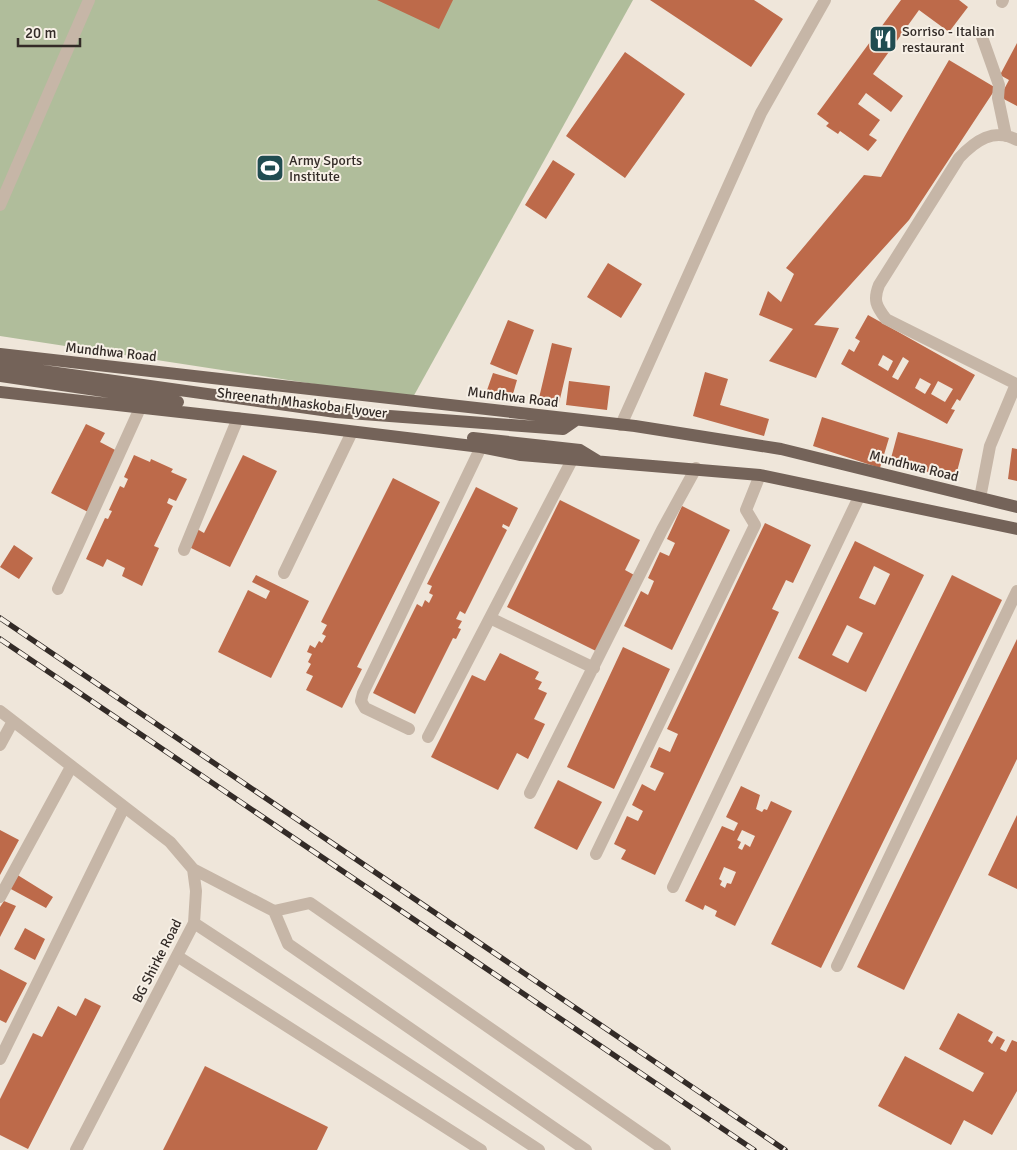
<svg xmlns="http://www.w3.org/2000/svg" width="1017" height="1150" font-family="Signika,sans-serif">
  <style>
    .green { fill: #b0bd9b }
    .building { fill: #bd6a4a; fill-rule: evenodd }
    .lines { fill: none; stroke-linecap: round; stroke-linejoin: round }
    .minor { stroke: #c6b6a7; stroke-width: 12 }
    .major { stroke: #746359; stroke-width: 12 }
    .rail-casing { stroke: #332b27; stroke-width: 5.5 }
    .rail { stroke: #f7f0e6; stroke-width: 4; stroke-dasharray: 11; stroke-linecap: butt }
    .labels { text-anchor: middle; dominant-baseline: central; stroke-width: 4; stroke-linejoin: round; paint-order: stroke }
    .poi-label { font-size: 14px; fill: #332b27; stroke: #f7f0e6; text-anchor: start }
    .street-label { font-size: 14px; fill: #332b27; stroke: #f7f0e6 }
  </style>
  <rect width="100%" height="100%" fill="#efe6da"/>
  <!-- green -->
  <path class="green" d="M0,0h633l-221,399 -412,-63z"/>
  <!-- building -->
  <path class="building" d="M377,0h76l-14,29z
    M650,0h104l29,19 -32,48z
    M901,0h58l9,7 -19,25 -30,-22 -46,64 30,22 -12,16 -25,-19 -8,11 22,16 -11,15 8,5 -9,11 -28,-20 -2,3 -12,-8 3,-3 -12,-9z
    M1017,43v63l-17,-9 9,-17 -9,-5z
    M625,52l60,42 -60,84 -59,-42z
    M949,60l47,28 -87,132 -95,105 25,3 -23,50 -47,-17 24,-32 -34,-14 9,-24 13,11 13,-28 -8,-6 78,-93 17,2z
    M553,160l22,14 -29,45 -21,-14z
    M608,263l34,21 -21,34 -34,-21z
    M868,315l107,60 -15,26 -3,-2 -6,10 4,1 -8,14 -106,-60 8,-15 5,3 6,-11 -5,-3zM883,355l10,6 -5,10 -10,-6zM903,357l6,4 -11,19 -6,-3zM920,378l11,6 -6,10 -10,-6zM938,381l15,8 -8,13 -14,-8z
    M508,320l26,10 -17,45 -27,-11z
    M552,343l20,5 -13,55 -20,-5z
    M705,372l23,7 -8,26 49,14 -5,17 -71,-20z
    M493,373l24,7 -6,21 -25,-8z
    M569,381l41,5 -3,24 -41,-5z
    M822,417l67,21 -9,30 -67,-22z
    M86,424l19,9 -5,9 19,10 -31,60 -37,-19z
    M898,432l65,17 -8,30 -65,-17z
    M1012,448l5,1v32l-9,-2z
    M134,455l16,7 1,-3 22,10 -2,3 16,7 -11,22 -7,-3 -2,5 6,3 -19,40 5,2 -17,38 -20,-10 3,-8 -18,-9 -4,8 -17,-8 19,-41 3,1 4,-8 -3,-1 11,-24 4,2 4,-9 -4,-2z
    M243,455l34,16 -47,96 -41,-20 8,-18 7,4z
    M393,478l47,24 -83,165 5,2 -20,39 -36,-18 7,-14 -7,-3 5,-9 -3,-2 4,-8 -5,-2 3,-7 5,3 4,-7 3,2 4,-7 -4,-2 5,-9 -6,-3z
    M476,487l42,21 -9,19 -6,-3 -1,3 5,3 -42,84 -5,-3 -4,8 6,2 -4,7 3,1 -5,10 -3,-1 -38,76 -42,-21 44,-89 5,3 3,-7 4,3 4,-8 -4,-2 3,-7 -5,-2z
    M560,500l80,40 -15,30 11,6 -38,76 -91,-45z
    M682,506l48,24 -58,120 -48,-24 17,-35 7,4 6,-14 -6,-3 12,-26 9,4 6,-13 -8,-4z
    M765,523l46,22 -18,38 -7,-3 -14,29 7,3 -124,263 -34,-16 5,-9 -12,-6 13,-28 11,5 5,-10 -11,-6 10,-21 13,7 9,-18 -14,-6 9,-20 11,5 8,-18 -11,-5z
    M855,541l69,34 -58,117 -68,-34zM874,566l16,8 -15,31 -16,-7zM847,625l16,8 -15,30 -16,-8z
    M14,545l19,13 -14,21 -19,-12z
    M256,575l53,26 -38,77 -53,-26 30,-62 18,9 4,-8 -18,-9z
    M952,575l50,25 -181,368 -50,-24z
    M1017,639v120l-113,231 -47,-23z
    M623,647l47,22 -56,120 -47,-22z
    M500,653l39,19 -4,7 7,3 -4,7 9,4 -13,26 11,5 -17,35 -11,-6 -19,37 -67,-33 41,-82 13,6z
    M558,780l44,22 -25,48 -43,-22z
    M741,786l19,9 -4,14 6,3 2,-3 3,1 4,-9 21,10 -57,115 -20,-10 2,-5 -12,-6 -2,5 -18,-9 37,-75 12,5 4,-8 -12,-6zM742,830l13,6 -5,11 -5,-3 -3,6 -4,-2 3,-6 -4,-2zM724,867l12,5 -5,12 -4,-1 -2,5 -5,-3 2,-4 -3,-2z
    M1017,815v74l-29,-14z
    M0,830l19,10 -19,35z
    M16,874l37,23 -7,11 -37,-20z
    M4,901l12,5 -16,31v-30z
    M25,928l20,11 -10,21 -21,-11z
    M0,969l27,14 -21,40 -6,-3z
    M85,998l16,8 -73,143 -28,-14v-36l33,-66 9,4 16,-31 18,10z
    M958,1013l35,19 -5,9 4,3 5,-8 8,4 -5,9 6,3 6,-12 5,2v49l-25,44 -28,-15 -13,25 -73,-39 27,-50 68,36 11,-19 -45,-24z
    M205,1066l123,61 -11,23h-154z"/>
  <g class="lines">
    <!-- minor -->
    <path class="minor" d="M1002,2l1,-2
      M982,37l17,48 -1,13 8,38
      M0,205l89,-205
      M621,425l140,-312 64,-113
      M980,498l10,-52 26,-62 -130,-65c-10,-13 -13,-19 -7,-34l80,-127c16,-17 35,-31 58,-18
      M184,550l54,-132
      M284,573l68,-141
      M58,589l83,-183
      M490,618l104,50
      M0,711l170,131 23,27 3,22 -2,32 -118,227
      M409,729l-44,-21 -4,-7 2,-8 118,-246
      M428,737l144,-277
      M0,745l13,-24
      M530,793l132,-263 34,-62
      M596,854l159,-329 -9,-15 14,-35
      M193,869l81,42 14,33 298,206
      M673,887l186,-390
      M0,897l71,-130
      M274,911l36,-8 355,247
      M194,923l345,227
      M177,956l304,194
      M837,966l180,-375
      M0,1059l124,-252"/>
    <!-- major -->
    <path class="major" d="M0,354l635,72 146,23 236,58
      M0,365l336,47 227,17 13,-9
      M0,376l178,26
      M0,392l316,35 165,20 40,8 239,20 257,54
      M473,438l107,12 18,11"/>
    <defs>
      <path id="rail" d="M0,618l785,532
        M0,639l754,511"/>
    </defs>
    <!-- rail casing -->
    <use href="#rail" class="rail-casing"/>
    <!-- rail -->
    <use href="#rail" class="rail"/>
  </g>
  <!-- icons -->
  <defs>
    <symbol id="restaurant-square" viewBox="-11 -11 22 22"><rect x="-9" y="-9" width="18" height="18" rx="4" fill="#204c51" stroke="#f7f0e6"/><path d="M-5-6h1v4h1v-4h1v4h1v-4h1v5L-1.5 .5V6h-2V.5L-5-1ZM5-6V6H3V1.5H1.5Q1.5-4 5-6Z" fill="#fff"/></symbol>
    <symbol id="stadium-square" viewBox="-11 -11 22 22"><rect x="-9" y="-9" width="18" height="18" rx="4" fill="#204c51" stroke="#f7f0e6"/><path d="M0-5a6.5 5 0 1 0 0 10a6.5 5 0 1 0 0-10ZM-3.5-1.8h7v3.6h-7Z" fill="#fff"/></symbol>
  </defs>
  <g fill-rule="evenodd">
    <use href="#restaurant-square" x="867" y="23" width="32" height="32"/>
    <use href="#stadium-square" x="254" y="152" width="32" height="32"/>
  </g>
  <g class="labels">
    <!-- poi labels -->
    <g class="poi-label">
      <text x="902" y="31">Sorriso - Italian<tspan x="902" dy="16">restaurant</tspan></text>
      <text x="289" y="160">Army Sports<tspan x="289" dy="16">Institute</tspan></text>
    </g>
    <!-- street labels -->
    <g class="street-label">
      <text transform="translate(111 352) rotate(6)">Mundhwa Road</text>
      <text transform="translate(513 397) rotate(7)">Mundhwa Road</text>
      <text transform="translate(302 403) rotate(7)">Shreenath Mhaskoba Flyover</text>
      <text transform="translate(914 466) rotate(14)">Mundhwa Road</text>
      <text transform="translate(157 961) rotate(-63)">BG Shirke Road</text>
    </g>
  </g>
  <!-- scale -->
  <path d="M18 38v8h62v-8" fill="none" stroke="#332b27" stroke-width="2.5"/>
  <text x="25" y="38" font-size="15" fill="#332b27" stroke="#f7f0e6" stroke-width="4" paint-order="stroke">20 m</text>
</svg>
